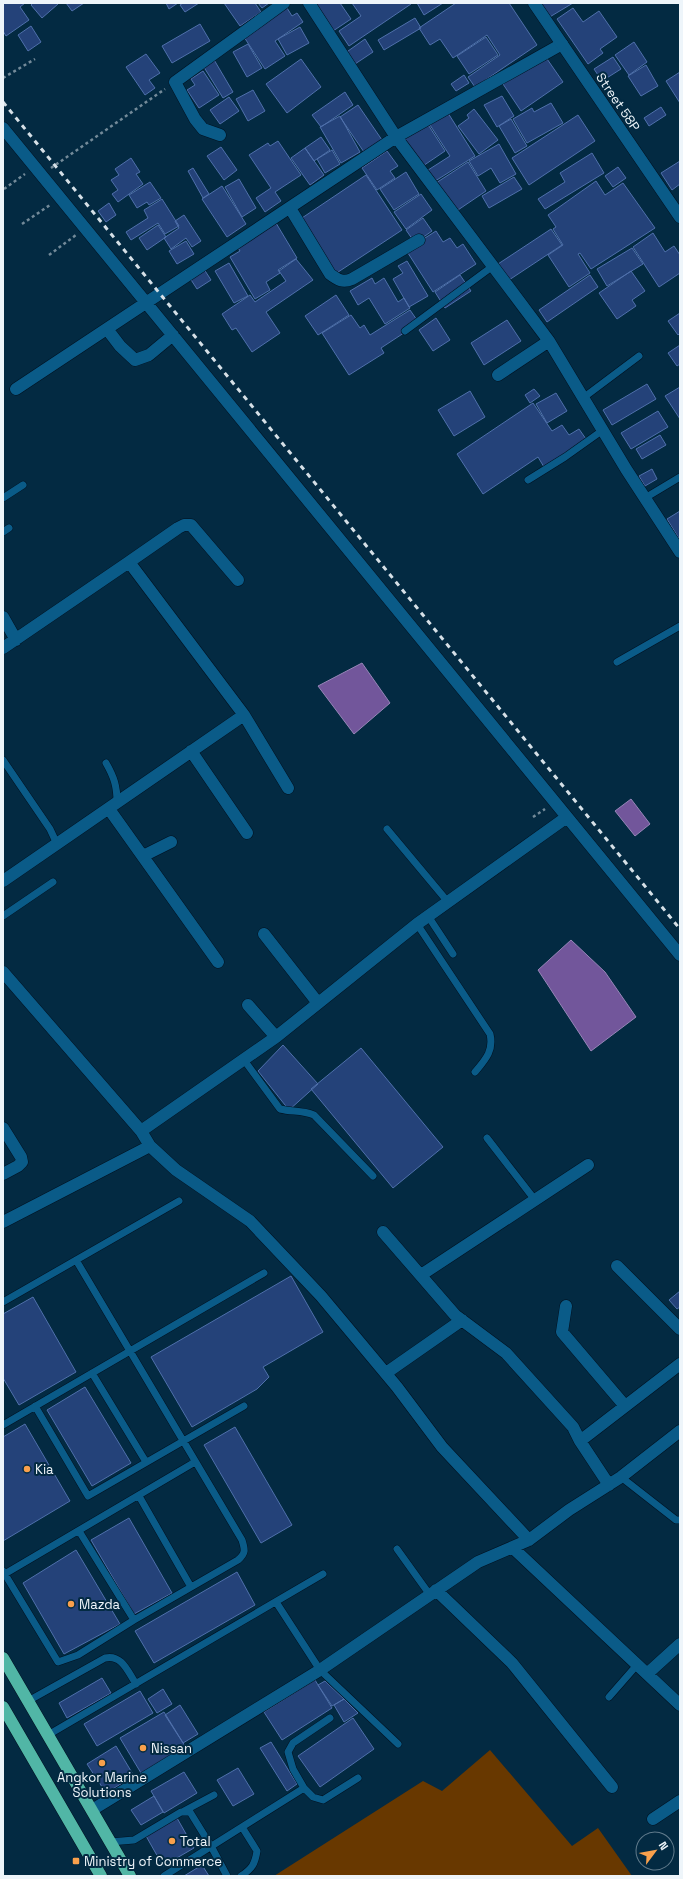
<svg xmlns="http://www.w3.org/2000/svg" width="683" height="1879" font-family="'Space Grotesk',sans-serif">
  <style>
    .green { fill: #683800 }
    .water { fill: #72569b; stroke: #9786b8 }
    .building { fill: #244279; stroke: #4f70ab }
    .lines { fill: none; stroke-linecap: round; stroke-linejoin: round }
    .lane-casing { stroke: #001120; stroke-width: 8 }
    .street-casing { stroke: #001120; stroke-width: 13 }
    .secondary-casing { stroke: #001120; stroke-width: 13 }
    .highway-casing { stroke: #001120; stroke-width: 13 }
    .path { stroke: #738a99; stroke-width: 2.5; stroke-dasharray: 3 3; stroke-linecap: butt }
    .lane { stroke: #0a5b88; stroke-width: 7 }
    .street { stroke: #0a5b88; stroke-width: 12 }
    .secondary { stroke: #0a5b88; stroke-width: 12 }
    .highway { stroke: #51b6a6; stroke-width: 12 }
    .rail { stroke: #d6e0e7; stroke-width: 3; stroke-dasharray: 5 5; stroke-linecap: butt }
    .poi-dot { fill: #f9a04c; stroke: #032a42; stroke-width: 1.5 }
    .labels { text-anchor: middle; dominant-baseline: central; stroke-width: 4; stroke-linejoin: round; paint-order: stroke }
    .street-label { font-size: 13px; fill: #eef5fa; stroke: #032a42 }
    .poi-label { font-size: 13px; fill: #eef5fa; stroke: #032a42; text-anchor: start }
  </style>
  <rect width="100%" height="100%" fill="#032a42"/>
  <!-- green -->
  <path class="green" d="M490,1750l82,96 26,-18 34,48h-358l149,-95 19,10z"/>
  <!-- water -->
  <path class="water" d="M362,663l28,40 -36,31 -36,-48z
    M631,799l19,25 -15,12 -20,-25z
    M571,940l34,32 31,45 -45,34 -53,-81z"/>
  <!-- building -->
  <path class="building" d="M3,3h22l-5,4 9,13 -23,16 -3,-5z
    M33,3h24l1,1 -16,14 -11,-13z
    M66,3h18l-12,8z
    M166,3h12l-9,6z
    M183,3h16l-14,9 -5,-7z
    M224,3h31l6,9 -21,14z
    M258,3h11l-7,5z
    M306,3h34l11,16 -24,16z
    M352,3h58l1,1 -62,42 -10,-15 22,-15z
    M417,3h26l-19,12z
    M456,3h53l28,42 -62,42 -7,-10 32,-22 -13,-20 -34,23 -13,-19 -10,6 -11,-17z
    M539,3h34l-25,15z
    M287,8l5,8 5,-3 6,9 -28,19 10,15 -20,13 -21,-32z
    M573,8l10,14 16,-11 18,26 -17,12 3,4 -15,11 -31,-45z
    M415,18l6,10 -37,22 -6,-10z
    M200,24l10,17 -38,22 -10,-17z
    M31,26l10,16 -13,9 -10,-16z
    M300,27l9,16 -22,12 -9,-16z
    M486,37l12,18 -29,19 -12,-18z
    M365,39l8,13 -24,16 -8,-12z
    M634,42l13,20 -18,13 -14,-20z
    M248,44l14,24 -15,9 -14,-25z
    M146,54l14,19 -11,7 6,8 -10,7 -19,-28z
    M545,56l18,26 -42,29 -18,-27z
    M613,57l8,12 -19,12 -8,-12z
    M213,58l20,34 -10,6 -21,-34z
    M301,59l20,28 -34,26 -21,-29z
    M646,65l12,21 -17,10 -13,-20z
    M203,71l16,24 -20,13 -12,-18 8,-5 -4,-6z
    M680,72v31l-14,-22z
    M464,75l5,8 -13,8 -5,-7z
    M253,90l12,21 -17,10 -12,-22z
    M345,92l8,13 -32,22 -9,-12z
    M502,96l12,20 -17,11 -13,-22z
    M229,97l10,14 -19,13 -10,-14z
    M551,103l12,20 -36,20 -14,-24 19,-11 2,4z
    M358,105l24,35 -18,12 -24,-35z
    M661,107l5,8 -17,11 -5,-8z
    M474,109l24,31 -19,14 -21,-28 11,-8 -2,-3z
    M448,113l27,43 -43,27 -7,-11 25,-16 -20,-31z
    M578,115l17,26 -66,44 -17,-27z
    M340,116l20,36 -19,11 -21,-36z
    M511,119l16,27 -12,7 -16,-27z
    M427,123l18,28 -28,19 -18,-28z
    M321,137l9,13 -16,11 -9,-13z
    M278,141l23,34 -26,17 6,9 -16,11 -9,-14 15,-10 -22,-33 19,-12 2,3z
    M499,144l17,30 -16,9 -9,-15 -13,8 -9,-15z
    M221,147l16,23 -13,10 -17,-24z
    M305,148l19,27 -14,10 -19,-27z
    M332,150l8,14 -15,9 -8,-14z
    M387,151l11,15 -8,5 5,7 -18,12 -15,-22z
    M592,153l12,20 -59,36 -7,-10 27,-17 -5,-9z
    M131,158l9,14 -4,2 7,10 -25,18 -6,-8 6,-4 -7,-10 8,-5 -4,-6z
    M680,161v23l-8,6 -11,-17z
    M468,162l18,29 -31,21 -19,-29z
    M618,167l8,11 -13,9 -8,-11z
    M193,168l16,26 -6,4 -15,-27z
    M406,172l13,22 -25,16 -14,-21z
    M366,175l36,55 -73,48 -36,-54z
    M514,177l8,12 -33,19 -7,-12z
    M239,179l17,29 -14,9 -17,-30z
    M596,181l9,14 18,-12 32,45 -64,41 -11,-16 -2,1 12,19 -21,14 -21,-32 15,-10 -10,-16 3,-2 -8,-12z
    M150,182l11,16 -12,7 -2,-3 -10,6 -8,-13z
    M222,186l24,38 -19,13 -25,-38z
    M421,194l11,16 -26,19 -12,-17z
    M162,199l17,27 -14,8 -7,-11 -27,17 -5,-8 22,-14 -4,-8z
    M109,203l7,12 -10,7 -8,-11z
    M184,215l17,26 -9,6 -6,-9 -15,11 -7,-11 15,-10 -4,-7z
    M423,218l9,13 -17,12 -9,-13z
    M276,223l21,35 -19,12 2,3 -14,9 4,8 -15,9 -25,-42 10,-6 -3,-5z
    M158,225l8,12 -19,13 -8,-12z
    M551,229l11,16 -53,35 -11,-16z
    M436,231l7,11 7,-4 7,10 6,-4 13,20 -43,28 -27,-42z
    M653,233l12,19 9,-6 6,9v18l-21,14 -26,-40z
    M186,241l8,13 -17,10 -8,-13z
    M632,248l11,16 -36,22 -10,-17z
    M296,259l17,21 -47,32 14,21 -28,19 -16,-24 -4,2 -10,-16 28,-19 5,7 31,-21 -7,-10z
    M407,261l21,35 -19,11 -16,-28 10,-6 -5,-7z
    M200,263l11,17 -14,9 -11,-17z
    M229,263l19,33 -14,7 -19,-32z
    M631,271l14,20 -13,9 4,6 -19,13 -18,-26z
    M460,275l11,16 -26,17 -10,-16z
    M590,275l8,12 -51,35 -8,-12z
    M372,278l3,6 9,-6 14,24 6,-4 6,10 -25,16 -16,-26 -11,7 -8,-14z
    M336,295l13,20 -31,20 -13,-19z
    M410,310l9,13 -38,25 3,5 -35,22 -27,-42 29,-18 9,13 4,-3 6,10z
    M680,313v20l-2,2 -10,-14z
    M436,318l14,22 -17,11 -14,-21z
    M507,320l14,21 -37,24 -13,-22z
    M680,345v19l-3,2 -9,-13z
    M647,384l9,15 -44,26 -9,-15z
    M680,387v32l-15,-23z
    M534,389l6,7 -10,7 -5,-8z
    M470,391l15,26 -31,19 -16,-26z
    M556,393l11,18 -20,12 -11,-19z
    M533,403l19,28 10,-6 7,10 10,-6 7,10 -42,28 -6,-10 -55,37 -26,-40z
    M658,411l10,16 -37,22 -10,-16z
    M660,435l6,10 -24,14 -6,-10z
    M652,469l5,10 -12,7 -6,-10z
    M680,511v29l-13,-21z
    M283,1045l35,39 -29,26 -31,-39z
    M361,1048l82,99 -50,41 -82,-99z
    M291,1276l32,56 -60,35 6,10 -12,12 -65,38 -41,-70z
    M680,1291v16l-3,2 -8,-9z
    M33,1297l43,75 -57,33 -16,-27v-64z
    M85,1387l46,76 -39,23 -45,-76z
    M25,1424l45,77 -67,40v-104z
    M235,1427l57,98 -31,18 -57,-98z
    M129,1518l43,75 -38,21 -43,-74z
    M76,1550l44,74 -56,30 -41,-71z
    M237,1572l18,33 -101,58 -19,-32z
    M102,1678l9,15 -44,25 -8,-15z
    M315,1680l17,28 -50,32 -18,-28z
    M325,1681l19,18 -12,7 -14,-21z
    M163,1689l9,15 -15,9 -9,-14z
    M140,1691l13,22 -56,33 -13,-22z
    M344,1699l14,14 -14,9 -10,-17z
    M180,1705l18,29 -15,9 -18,-28z
    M164,1712l21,34 -44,27 -21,-35z
    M353,1718l21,31 -54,38 -22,-31z
    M271,1742l26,42 -10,7 -27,-43z
    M116,1746l18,30 -28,17 -19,-29z
    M238,1768l16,26 -21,12 -16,-26z
    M184,1772l13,21 -33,20 -13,-22z
    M154,1796l9,16 -22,13 -10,-15z
    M177,1818l17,30 -31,18 -17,-30z
    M202,1865l7,11h-25z"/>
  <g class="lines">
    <defs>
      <path id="lane" d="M405,331l88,-65
        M583,398l56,-42
        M528,480l37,-23 38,-27
        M3,498l20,-13
        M645,498l35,-21
        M3,532l6,-4
        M617,662l63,-36
        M3,760l47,69 7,15
        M106,763c8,14 11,23 11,39
        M387,829l61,73
        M3,916l50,-34
        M428,916l25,38
        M417,924l73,110c4,17 -5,26 -15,38
        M244,1060l36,49c12,3 22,1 34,6l59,61
        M487,1138l48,62
        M3,1302l176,-101
        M92,1373l54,89
        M35,1406l53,90 156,-90
        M3,1425l261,-152
        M621,1477l55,43h4
        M139,1496l52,91
        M79,1531l55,89
        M397,1549l33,46
        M3,1571l55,91 20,-7 56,-35 104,-60c8,-7 7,-10 4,-20l-166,-280
        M3,1575l192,-113
        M276,1602l44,68 78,74
        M609,1697l28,-32
        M28,1701l77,-43c17,-4 23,14 31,26
        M48,1735l275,-161
        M304,1788l-11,-19 -5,-17 5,-9 37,-25
        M184,1811l30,-16
        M110,1842l24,-2 47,-28h9l21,34 16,30
        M164,1876l140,-88 9,9 10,3 35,-22
        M241,1876c11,-7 14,-12 16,-25l-15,-24"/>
      <path id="street" d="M309,3l87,134 153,204 77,128 54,83
        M3,128l677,827
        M220,135l-17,-6 -8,-10 -20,-37 109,-79
        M290,208l40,66c8,6 13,9 22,5l67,-39
        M107,329l13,17 15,14 14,-5 24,-20
        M498,375l51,-34
        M16,389l380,-252 166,-93
        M129,562l49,-34 6,-3h7l47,55
        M3,617l13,23
        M3,648l126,-86 115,153 -241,166
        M244,715l44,73
        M191,751l56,82
        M109,809l109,153
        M143,856l28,-14
        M264,934l54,69
        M3,972l138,159 9,15 26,24 74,51 71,75 76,91 45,60 87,93
        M248,1005l28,32
        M3,1128l18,29 1,5 -4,4 -15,8
        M141,1131l135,-94 141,-113 150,-107
        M3,1222l147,-76
        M383,1232l72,83 51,38 67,74 7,14 29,44
        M617,1266l63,63
        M421,1275l167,-110
        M566,1306l-4,26 63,74
        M386,1373l76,-53
        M580,1441l100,-77
        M513,1548l167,157
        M436,1590l76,73 100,124
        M647,1674l33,-30
        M92,1810l228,-140 158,-108 51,-22 40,-30 52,-33 59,-46
        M653,1819l27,-18"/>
      <path id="secondary" d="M534,3l146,214"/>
      <path id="highway" d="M3,1658l127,218
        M3,1707l98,169"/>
    </defs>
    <!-- lane casing -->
    <use href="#lane" class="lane-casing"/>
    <!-- street casing -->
    <use href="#street" class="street-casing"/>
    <!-- secondary casing -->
    <use href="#secondary" class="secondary-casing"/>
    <!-- highway casing -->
    <use href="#highway" class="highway-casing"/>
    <!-- path -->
    <path class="path" d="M3,78l32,-19
      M51,168l114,-79
      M4,189l21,-15
      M22,224l28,-19
      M49,255l27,-20
      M533,817l12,-8"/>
    <!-- lane -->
    <use href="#lane" class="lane"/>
    <!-- street -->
    <use href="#street" class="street"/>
    <!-- secondary -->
    <use href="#secondary" class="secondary"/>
    <!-- highway -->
    <use href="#highway" class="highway"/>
    <!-- rail -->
    <path class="rail" d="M3,102l677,827"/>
  </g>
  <!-- markers -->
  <g class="poi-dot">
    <circle cx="27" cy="1469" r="4"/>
    <circle cx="71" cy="1604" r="4"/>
    <circle cx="143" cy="1748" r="4"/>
    <circle cx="102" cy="1763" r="4"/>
    <circle cx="172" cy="1841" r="4"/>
    <rect x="72" y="1857" width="8" height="8" rx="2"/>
  </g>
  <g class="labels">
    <!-- street labels -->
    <g class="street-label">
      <text transform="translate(618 102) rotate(56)">Street 58P</text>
    </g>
    <!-- poi labels -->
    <g class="poi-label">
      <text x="35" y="1469">Kia</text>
      <text x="79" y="1604">Mazda</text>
      <text x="151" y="1748">Nissan</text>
      <text x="102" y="1777" text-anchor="middle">Angkor Marine<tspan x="102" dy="15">Solutions</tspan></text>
      <text x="180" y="1841">Total</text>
      <text x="84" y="1861">Ministry of Commerce</text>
    </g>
  </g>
  <!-- border -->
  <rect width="683" height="1879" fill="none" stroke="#eef5fa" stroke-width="8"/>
  <!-- north arrow -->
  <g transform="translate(655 1851) rotate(58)"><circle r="19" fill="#032a42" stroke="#617b8c"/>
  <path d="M0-3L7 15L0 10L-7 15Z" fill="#f9a04c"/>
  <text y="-6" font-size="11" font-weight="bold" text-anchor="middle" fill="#eef5fa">N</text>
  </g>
</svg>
